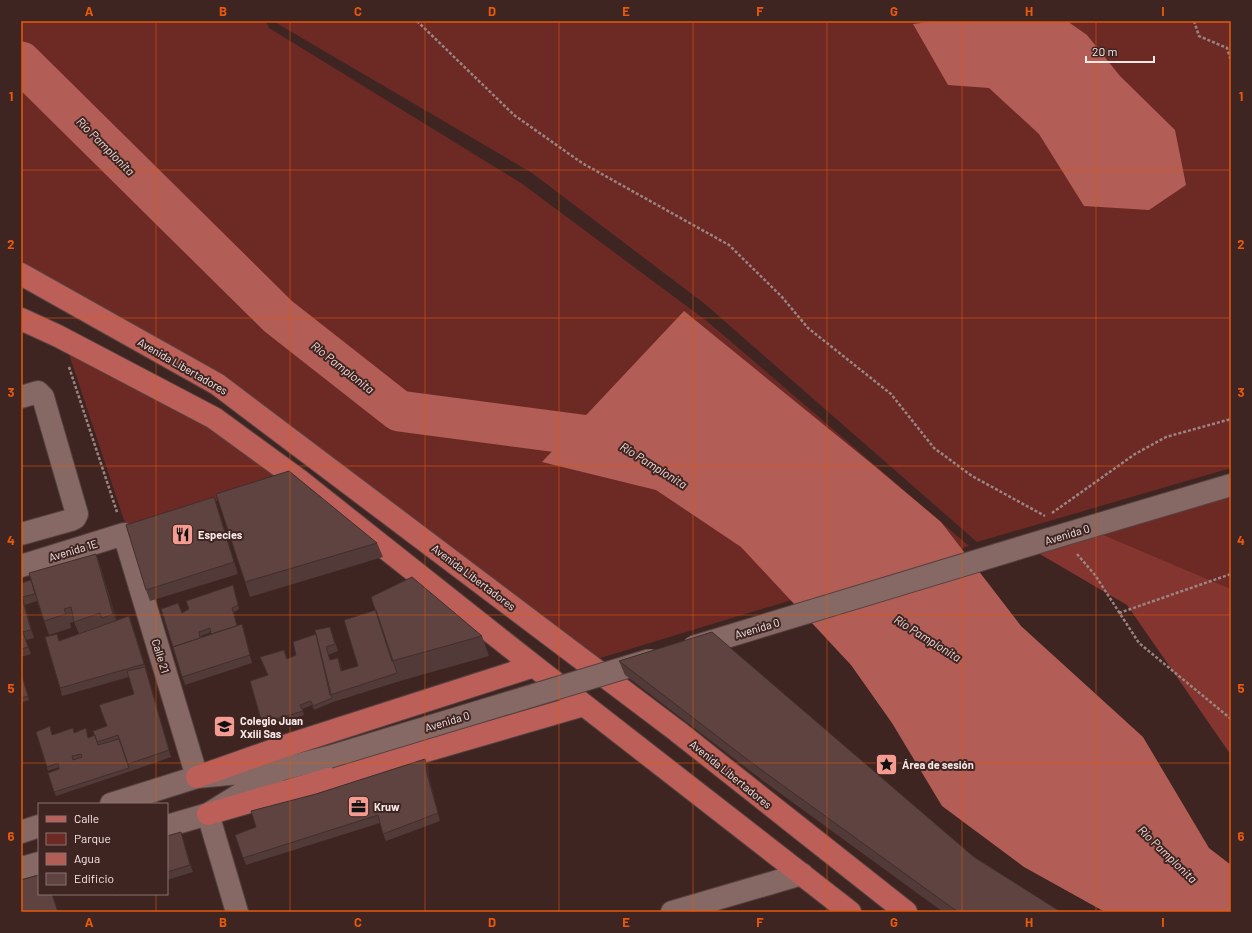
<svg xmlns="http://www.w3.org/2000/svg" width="1252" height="933" font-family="Barlow,sans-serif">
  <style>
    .green { fill: #6d2a25 }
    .forest { fill: #85352f }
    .water { fill: #b25d55 }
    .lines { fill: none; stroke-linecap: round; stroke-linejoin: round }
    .river { stroke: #b25d55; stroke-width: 41 }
    .minor-casing { stroke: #574240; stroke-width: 24 }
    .major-casing { stroke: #574240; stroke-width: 24 }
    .path { stroke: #9a8582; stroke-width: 2.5; stroke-dasharray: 3 2; stroke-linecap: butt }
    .minor { stroke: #866965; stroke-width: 22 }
    .major { stroke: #bc5f58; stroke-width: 22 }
    .minor-bridge-casing { stroke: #574240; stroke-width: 24; stroke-linecap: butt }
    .minor-bridge { stroke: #866965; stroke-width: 22 }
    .wall { fill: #513a37; fill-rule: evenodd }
    .shaded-wall { fill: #422f2d }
    .building { fill: #5e4340; stroke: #422f2d; fill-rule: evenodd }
    .grid { fill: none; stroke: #e8590c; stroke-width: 1; stroke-opacity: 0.55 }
    .labels { text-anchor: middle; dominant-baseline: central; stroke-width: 4; stroke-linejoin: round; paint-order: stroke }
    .street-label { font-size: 11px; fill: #f9e8e6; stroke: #3e2522 }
    .poi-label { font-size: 11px; font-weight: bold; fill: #f9e8e6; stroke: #3e2522; text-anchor: start }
    .water-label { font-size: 12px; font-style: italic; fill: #f4dbd8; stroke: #3e2522 }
    .neatline { fill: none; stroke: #e8590c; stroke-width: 1.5 }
    .grid-label { font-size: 13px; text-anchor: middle; font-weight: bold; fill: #e8590c }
  </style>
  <rect width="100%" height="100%" fill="#3e2522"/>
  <!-- green -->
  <path class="green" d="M21,21h245l3,7 252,155 187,139 261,224 -372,113 -232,-174 -146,-113 -198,-109z
    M273,21h958v447l-254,74 -272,-238 -173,-131z
    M66,345l145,77 75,58 -159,49z
    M1231,494v95l-132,-56z"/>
  <!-- forest -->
  <path class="forest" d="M1099,533l132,56v166l-104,-150 -89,-52z"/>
  <!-- water -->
  <path class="water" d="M938,21h129l20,14 33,41 55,54 11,55 -37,25 -65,-4 -45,-72 -50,-46 -41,-3 -35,-61z
    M684,311l188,153 69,58 80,104 122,111 66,111 22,17v47h-126l-81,-45 -82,-61 -50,-83 -41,-58 -110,-118 -85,-57 -114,-28z"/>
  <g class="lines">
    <!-- river -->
    <path class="river" d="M21,62l257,254 121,95 213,28 10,7"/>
    <defs>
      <path id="minor" d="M21,397l17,-5 5,5 34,117 -2,4 -4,2 -50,14
        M1049,539l182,-54
        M21,566l103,-32 73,243
        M111,804l86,-27 85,-8 47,-12
        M208,814l29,98
        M167,826l41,-12 70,-43
        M21,832l18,-6
        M21,868l18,-5
        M672,912l130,-38"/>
      <path id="major" d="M21,274l196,110 460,347 229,181
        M21,319l37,17 156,82 85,62 235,186 316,246
        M197,777l85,-30 252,-81
        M208,814l376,-109"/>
    </defs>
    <!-- minor casing -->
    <use href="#minor" class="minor-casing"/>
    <!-- major casing -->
    <use href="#major" class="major-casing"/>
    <!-- path -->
    <path class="path" d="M417,21l97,94 68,48 147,82 53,52 26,31 83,66 43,54 38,28 73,40
      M1194,21l5,15 28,12 4,13
      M69,367l48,145
      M1052,513l83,-59 31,-17 65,-18
      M1077,554l18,21 44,68 92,76
      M1119,613l112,-39"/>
    <!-- minor -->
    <use href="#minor" class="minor"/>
    <!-- major -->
    <use href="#major" class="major"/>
    <defs>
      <path id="minor-bridge" d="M693,647l356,-108
        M329,757l321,-97"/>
    </defs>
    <!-- minor-bridge casing -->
    <use href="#minor-bridge" class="minor-bridge-casing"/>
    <!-- minor-bridge -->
    <use href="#minor-bridge" class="minor-bridge"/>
  </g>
  <!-- wall -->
  <path class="wall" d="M218,508l20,66 -88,27 -4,-11z
    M377,543l6,14 -133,40 -5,-15z
    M96,554l5,14 16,53 15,3 15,48 24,85 -40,14 -75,25 -2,-4 5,-23v-2l-11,4 -12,-39 16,3 22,-2 15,5 6,-3 12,-9 27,-32 -5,-17 -67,19 -2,-8v-47l19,-7 -5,-12 -4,1 1,5 -22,7 -12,-34 -12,4 9,33 -8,2 5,14 -10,3v-74l10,-3z
    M233,585l6,24 -5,3 3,14 5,-2 2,8 8,31 -67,22 -3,-8v-64zM211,632v2l-10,4v-2z
    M330,627l8,24 -10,4 2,5 11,5 1,6 140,-35 7,20 -89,25 -67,21 -19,8 -2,-5 -10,4 2,6 -40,12 -2,-4 6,-48 19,-16 9,-4z
    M619,661l355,196 87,55h-118l-181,-132 -137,-105z
    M21,672l8,28 -8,3z
    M425,759l3,7 1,11 11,44 -54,20 -3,-7 -3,-11 -134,42 -11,-30 21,-8 60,-33z
    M167,836l16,4 10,32 -26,8z
    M115,894h7l-6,2z"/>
  <!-- shaded-wall -->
  <path class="shaded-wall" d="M214,497l4,11 20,66 -4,-12z
    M96,554l5,14 18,60 -6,-14z
    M22,597l3,8 9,33 -3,-8z
    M129,616l3,8 15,48 -3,-8z
    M338,658l3,7 3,14 -3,-8z
    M145,667l2,8 24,82 -2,-7z
    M425,759l3,7 1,11 11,44 -2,-8 -12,-43z
    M181,832l2,8 10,32 -3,-7z"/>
  <!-- building -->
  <path class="building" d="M289,471l88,72 -132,39 -29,-88z
    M214,497l20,65 -88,28 -20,-65z
    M96,554l17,60 -11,4 -2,-5 -26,9 -3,-15 -7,2 2,5 -22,7 -15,-48z
    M412,577l70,59 -90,25 -21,-64z
    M31,580l4,14 -13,3 9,33 -8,2 5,15 -7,2v-66z
    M233,585l5,20 -6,3 5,18 -26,8 -1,-6 -11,4 1,6 -27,9 -12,-38 17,-6 4,10 7,-4 -3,-8z
    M376,610l21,63 -67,22 -15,-65 15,-3 5,17 -9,3 4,13 8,-2 3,13 17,-5 -14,-46z
    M129,616l15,48 -84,24 -15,-51 12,-3 2,7z
    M242,624l8,31 -68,22 -9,-30z
    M712,632l262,225 87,55h-103l-202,-146 -137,-105z
    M316,634l16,64 -19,8 -2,-5 -11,4 3,6 -41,12 -12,-42 18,-6 -8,-18 24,-7 3,9 9,-4 -3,-13z
    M145,667l24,83 -41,14 -10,-29 -21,7 -4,-11 14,-5 -8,-21 35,-11 -7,-23z
    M21,673l7,23 -7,2z
    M50,726l2,9 21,-7 1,5 12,-5 2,10 7,-3 3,10 21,-6 10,29 -75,24 -6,-19 11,-4 -1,-6 -11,4 -11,-35zM81,754l1,3 -9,3 -1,-4z
    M425,759l1,11 12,43 -55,21 -5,-19 -135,43 -8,-23 21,-8 -5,-16 65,-17z
    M181,832l9,33 -23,7v-36z
    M39,875v19h13l6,18h-35l-2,-5v-27z"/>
  <!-- grid -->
  <path class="grid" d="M156,21v783M290,21v891M425,21v891M559,21v891M693,21v891M827,21v891M962,21v891M1096,21v891M21,170h1210M21,318h1210M21,466h1210M21,615h1210M21,763h1210M156,894v18"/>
  <!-- icons -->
  <defs>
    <symbol id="restaurant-square" viewBox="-11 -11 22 22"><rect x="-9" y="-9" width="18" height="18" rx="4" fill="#f59c92" stroke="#3e2522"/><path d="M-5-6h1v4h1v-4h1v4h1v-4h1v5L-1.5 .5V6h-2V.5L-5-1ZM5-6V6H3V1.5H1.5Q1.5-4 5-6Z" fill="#111"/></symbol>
    <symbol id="school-square" viewBox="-11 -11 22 22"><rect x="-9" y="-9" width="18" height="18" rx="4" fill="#f59c92" stroke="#3e2522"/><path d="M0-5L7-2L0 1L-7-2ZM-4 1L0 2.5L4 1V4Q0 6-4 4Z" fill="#111"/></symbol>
    <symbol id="sight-square" viewBox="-11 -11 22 22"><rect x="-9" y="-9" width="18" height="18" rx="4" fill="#f59c92" stroke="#3e2522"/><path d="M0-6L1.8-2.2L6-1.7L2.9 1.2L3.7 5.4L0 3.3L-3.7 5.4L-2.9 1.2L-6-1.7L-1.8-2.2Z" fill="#111"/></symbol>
    <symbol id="office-square" viewBox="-11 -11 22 22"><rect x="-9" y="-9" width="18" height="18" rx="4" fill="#f59c92" stroke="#3e2522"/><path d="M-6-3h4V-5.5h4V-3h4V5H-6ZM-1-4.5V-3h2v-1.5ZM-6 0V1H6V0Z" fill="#111"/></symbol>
  </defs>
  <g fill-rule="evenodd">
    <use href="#restaurant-square" x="170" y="522" width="25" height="25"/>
    <use href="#school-square" x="212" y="714" width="25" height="25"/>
    <use href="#sight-square" x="874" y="752" width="25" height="25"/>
    <use href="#office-square" x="346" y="794" width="25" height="25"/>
  </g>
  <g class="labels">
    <!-- street labels -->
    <g class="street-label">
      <text transform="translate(183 366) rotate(30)">Avenida Libertadores</text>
      <text transform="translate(1067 534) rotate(-17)">Avenida 0</text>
      <text transform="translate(73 550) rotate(-17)">Avenida 1E</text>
      <text transform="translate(474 577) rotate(37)">Avenida Libertadores</text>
      <text transform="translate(757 628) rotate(-17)">Avenida 0</text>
      <text transform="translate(161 656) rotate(73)">Calle 21</text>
      <text transform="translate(447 721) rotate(-17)">Avenida 0</text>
      <text transform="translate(731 774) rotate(39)">Avenida Libertadores</text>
    </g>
    <!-- poi labels -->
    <g class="poi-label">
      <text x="198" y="534">Especies</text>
      <text x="240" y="720">Colegio Juan<tspan x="240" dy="13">Xxiii Sas</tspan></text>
      <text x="902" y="764">Área de sesión</text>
      <text x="374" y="806">Kruw</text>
    </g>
    <!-- water labels -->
    <g class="water-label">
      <text transform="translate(106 146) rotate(45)">Río Pamplonita</text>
      <text transform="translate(343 367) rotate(38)">Río Pamplonita</text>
      <text transform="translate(654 465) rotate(32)">Río Pamplonita</text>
      <text transform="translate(928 638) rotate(32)">Río Pamplonita</text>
      <text transform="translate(1168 854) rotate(44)">Río Pamplonita</text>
    </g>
  </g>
  <!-- border -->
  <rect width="1252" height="933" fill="none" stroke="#3e2522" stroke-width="44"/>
  <!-- legend -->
  <rect x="38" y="803" width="130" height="92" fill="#3e2522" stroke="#897370"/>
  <rect x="46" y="816" width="20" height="6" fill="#bc5f58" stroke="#897370"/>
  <text x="74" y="823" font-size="12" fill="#f9e8e6">Calle</text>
  <rect x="46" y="833" width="20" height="12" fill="#6d2a25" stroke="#897370"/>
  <text x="74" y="843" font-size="12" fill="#f9e8e6">Parque</text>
  <rect x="46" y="853" width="20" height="12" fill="#b25d55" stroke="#897370"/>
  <text x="74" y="863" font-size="12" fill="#f9e8e6">Agua</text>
  <rect x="46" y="873" width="20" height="12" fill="#5e4340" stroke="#897370"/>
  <text x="74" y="883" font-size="12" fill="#f9e8e6">Edificio</text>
  <!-- scale -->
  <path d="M1086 56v6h68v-6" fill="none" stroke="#f9e8e6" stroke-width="2"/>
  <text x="1092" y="56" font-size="12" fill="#f9e8e6" stroke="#3e2522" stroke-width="3" paint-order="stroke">20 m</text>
  <rect x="22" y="22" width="1208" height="889" class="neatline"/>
  <g class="grid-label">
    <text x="89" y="16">A</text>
    <text x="223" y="16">B</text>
    <text x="358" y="16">C</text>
    <text x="492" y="16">D</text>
    <text x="626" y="16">E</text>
    <text x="760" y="16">F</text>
    <text x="894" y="16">G</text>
    <text x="1029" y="16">H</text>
    <text x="1163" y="16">I</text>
    <text x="11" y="101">1</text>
    <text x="1241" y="101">1</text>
    <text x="11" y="249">2</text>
    <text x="1241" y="249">2</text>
    <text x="11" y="397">3</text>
    <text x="1241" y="397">3</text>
    <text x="11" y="545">4</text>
    <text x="1241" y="545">4</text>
    <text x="11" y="693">5</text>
    <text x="1241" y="693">5</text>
    <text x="11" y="841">6</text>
    <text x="1241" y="841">6</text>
    <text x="89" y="927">A</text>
    <text x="223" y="927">B</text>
    <text x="358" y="927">C</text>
    <text x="492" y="927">D</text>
    <text x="626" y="927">E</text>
    <text x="760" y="927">F</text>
    <text x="894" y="927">G</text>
    <text x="1029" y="927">H</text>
    <text x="1163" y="927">I</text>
  </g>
</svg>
